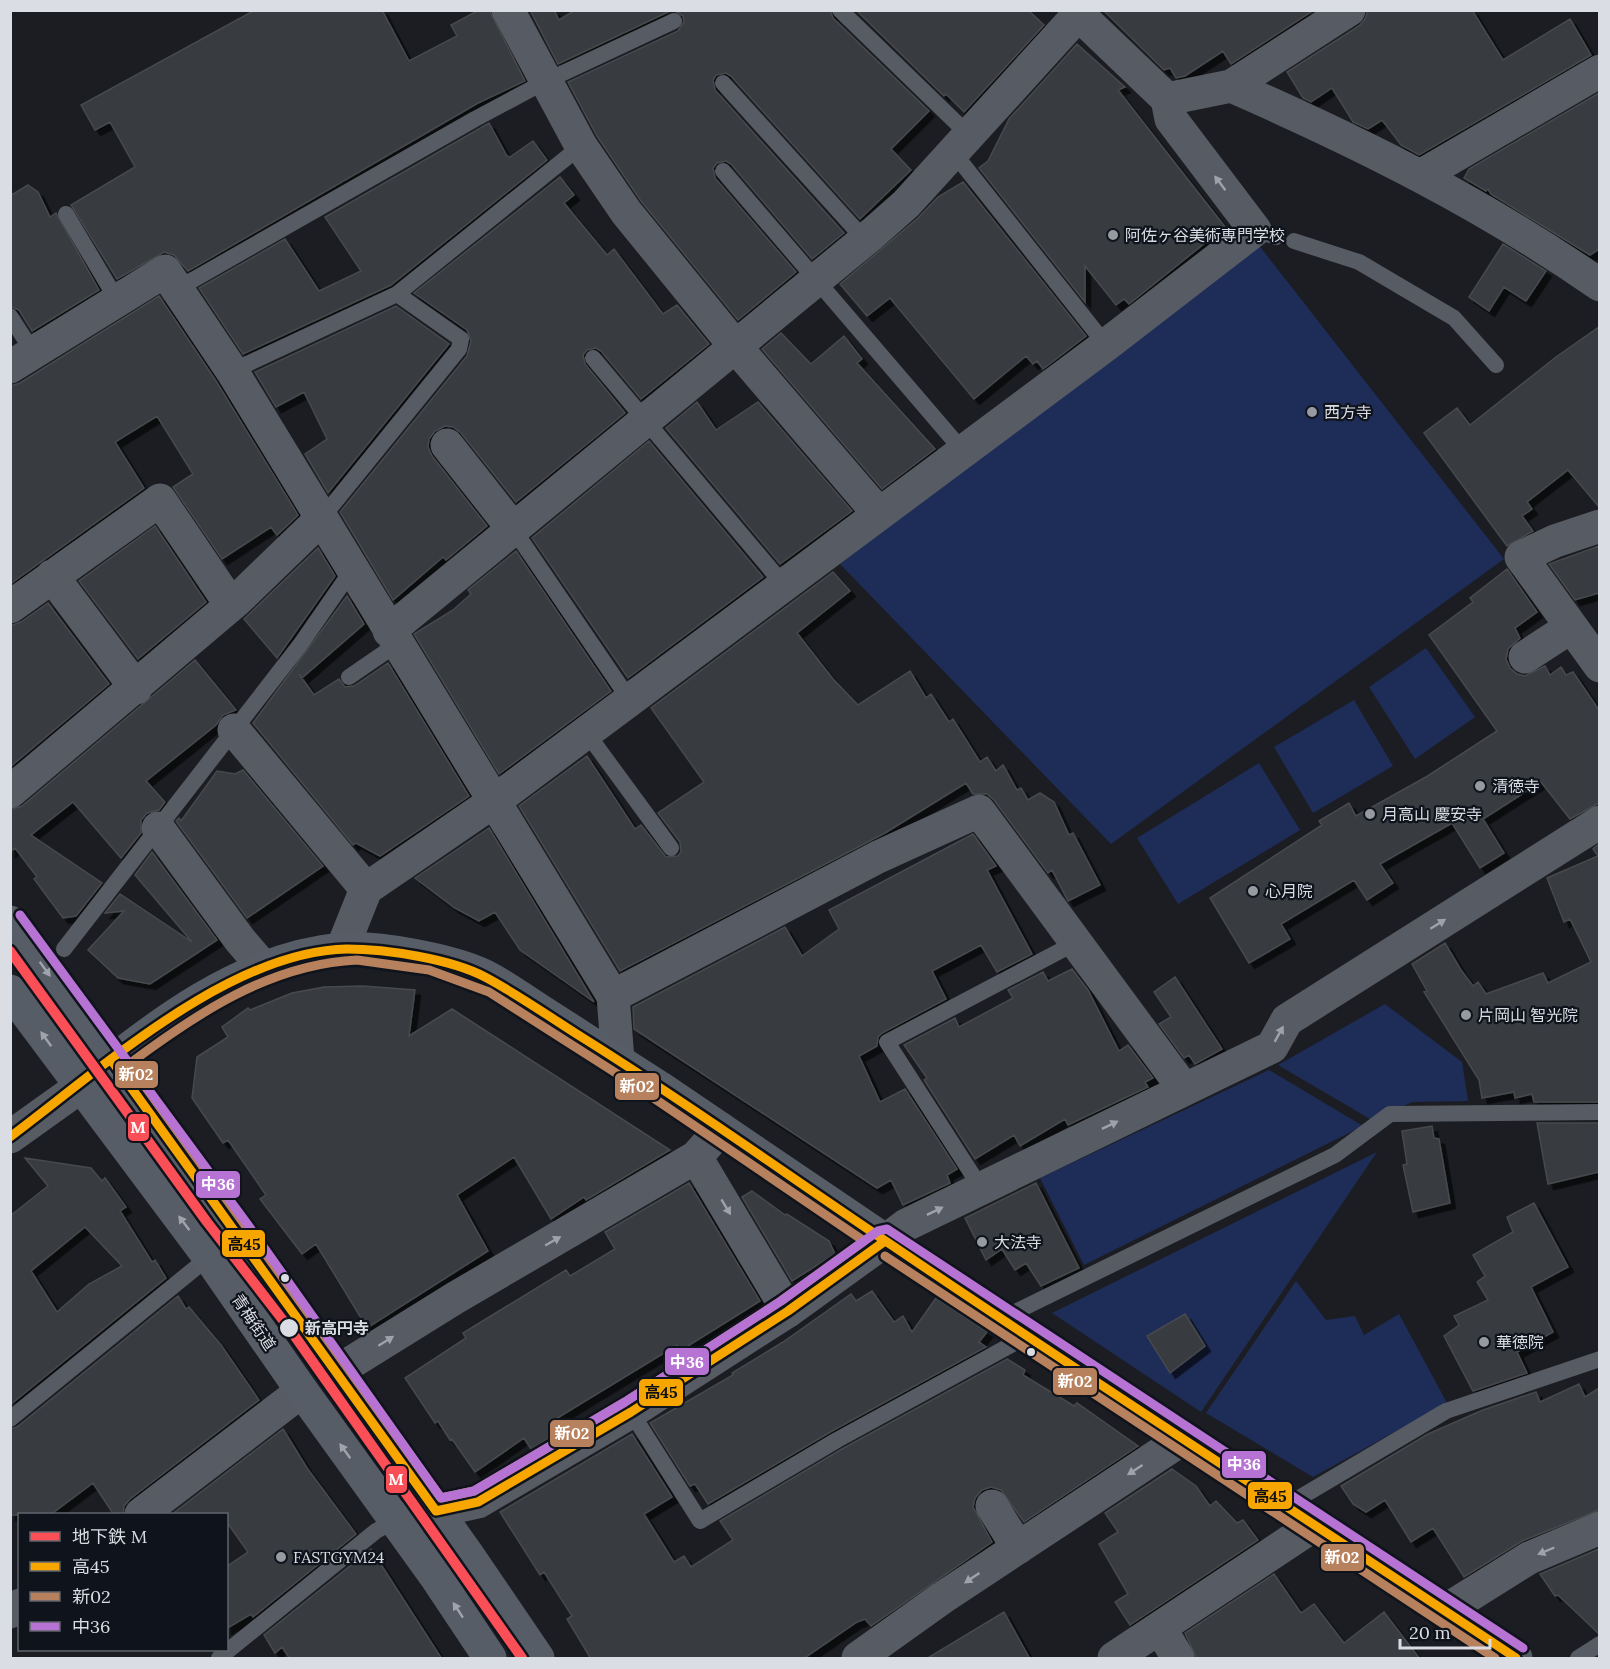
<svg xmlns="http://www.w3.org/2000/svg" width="1610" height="1669" font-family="Lora,'Noto Sans JP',serif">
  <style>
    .green { fill: #1e2d58 }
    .building { fill: #383b3f; stroke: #47494d; stroke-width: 1.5; fill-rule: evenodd; filter: url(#shadow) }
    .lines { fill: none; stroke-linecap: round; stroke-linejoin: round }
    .service { stroke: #575b63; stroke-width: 16 }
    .minor { stroke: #575b63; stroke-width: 33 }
    .tertiary { stroke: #575b63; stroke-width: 33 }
    .primary { stroke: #575d66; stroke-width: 33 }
    .bus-1-casing { stroke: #0f131c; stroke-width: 14 }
    .bus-2-casing { stroke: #0f131c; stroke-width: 14 }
    .bus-3-casing { stroke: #0f131c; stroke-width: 14 }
    .bus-1 { stroke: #f7a600; stroke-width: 9 }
    .bus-2 { stroke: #b6815c; stroke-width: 9 }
    .bus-3 { stroke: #b673d3; stroke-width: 9 }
    .metro-1-casing { stroke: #0f131c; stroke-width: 15 }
    .metro-1 { stroke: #fa4f56; stroke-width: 10 }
    .oneway { fill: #9fa2aa }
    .oneway2 { fill: #9fa3ab }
    .poi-dot { fill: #979aa0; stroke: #0f131c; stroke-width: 2 }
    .bus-dot { fill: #dadde4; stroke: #0f131c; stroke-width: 2 }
    .labels { text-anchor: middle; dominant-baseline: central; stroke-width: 4.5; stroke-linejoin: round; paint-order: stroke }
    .poi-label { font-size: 16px; fill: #dadde4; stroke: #0f131c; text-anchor: start }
    .street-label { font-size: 16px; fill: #dadde4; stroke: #0f131c }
    .stop-label { font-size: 16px; font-weight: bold; fill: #dadde4; stroke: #0f131c; text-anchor: start }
    .line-badge { stroke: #0f131c; stroke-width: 2 }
    .badge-label { font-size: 16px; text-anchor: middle; font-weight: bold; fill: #fff }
    .pale-badge-label { font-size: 16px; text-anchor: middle; font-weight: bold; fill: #111 }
  </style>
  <defs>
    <filter id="shadow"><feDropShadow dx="5.5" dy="5.5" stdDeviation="0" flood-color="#0009"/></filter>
  </defs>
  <rect width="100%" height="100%" fill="#1b1d22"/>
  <!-- green -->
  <path class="green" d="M1254,239l250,320 -393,285 -271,-280z
    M1426,648l49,69 -60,42 -46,-72z
    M1354,700l39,66 -80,47 -39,-66z
    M1259,763l41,67 -122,74 -41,-66z
    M1385,1004l77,58 6,39 -55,1 -43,17 -92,-54z
    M1269,1070l94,56 -279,139 -44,-87z
    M1377,1152l-176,260 -149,-99z
    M1296,1281l30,39 29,-4 9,19 35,-21 48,89 -134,74 -107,-64z"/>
  <!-- building -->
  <path class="building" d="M255,10h127l27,51 48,-25 -6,-11 28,-15h10l36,71 -47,22 -290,168 -14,-16 -10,-3 -47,27 -46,-74 64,-38 -25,-45 -15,8 -14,-25z
    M530,10h24l5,10 16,-10h255l3,8 96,93 -38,38 20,21 -51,49 -129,-143 -5,-3 -10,2 -3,5 2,10 129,143 -32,26 -81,-95 -5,-3 -9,2 -4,5 2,10 81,94 -58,48 -97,-119 -44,-65 -29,-54 110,-51 6,-9 -1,-6 -8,-5h-5l-112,53z
    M856,10h172l16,15 -80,87 -18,-18 -2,2z
    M1103,10h211l-83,54 -8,-13 -38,25 -9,2 -6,-10 -6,2z
    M1368,10h104l31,50 67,-41 21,36 -172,100 -18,-10 -19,-25 -14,9 -15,-7 -21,-34 -21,14 -8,-4 -16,-26 72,-46 6,-7z
    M1077,44l48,43 -7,3 107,137 -96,77 -5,-5 -8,6 -31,-39v36l-106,-134 9,-7 21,-42z
    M1599,93v156l-9,6 -99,-61 -3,-5 -2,2 -22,-13 5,-9z
    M489,123l18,33 3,1 23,-16 14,19 -156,125 -148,69 -44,-66 86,-49 34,52 42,-20 -36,-54z
    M560,177l14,18 -10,8 43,52 7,-6 49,65 14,-9 32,39 -68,55 -40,-48 -5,-3 -9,2 -4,5 2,9 40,49 -109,89 -55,-69 -8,-6 -8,-1 -10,5 -6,8 -1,8 4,9 55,70 -41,34 -3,-3 -50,43 -53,-88 127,-156 4,-15 -4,-11 -53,-37z
    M963,182l123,154 -43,33 -6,-8 -4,3 -7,-8 -52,43 -84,-101 -23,18 -27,-32 78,-66 20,-21z
    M28,185l10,7 12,25 6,-4 43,77 -67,41 -13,-21 -9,-4v-110z
    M1503,244l43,27 -20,30 -22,-14 -15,24 -20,-14z
    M159,296l57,85 82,134 -21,20 -6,-8 -49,32 -49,-72 20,-13 -36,-58 -42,26 29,46 -134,96v-198l10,-3z
    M396,306l53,38 -121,149 -23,-39 22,-15 -23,-47 -28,15 -21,-35z
    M1599,327v180l-31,-37 -41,32 5,7 -10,7 11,15 -26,15 -83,-113 33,-25 13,17 86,-68z
    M781,333l30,31 33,-28 18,23 -5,4 78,86 -53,40 -120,-140z
    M697,402l19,28 42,-28 94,109 -72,53 -114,-136z
    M649,441l114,136 -135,101 -96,-140z
    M155,526l51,76 -68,57 -59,-78z
    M1599,546v47l-24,7 -26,-36z
    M318,548l17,28 -58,82 -33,-39z
    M516,551l95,140 -112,83 -85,-140 39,-24 18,-16 -3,-4z
    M1507,569l30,43 -22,16 5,10 -12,11 -2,10 4,9 7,6 8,2 20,-10 5,9 11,-8 5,8 7,-3 26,38v93l-29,16 -29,-37 -58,37 21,34 -24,15 -28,-45 -72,41 13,19 -26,17 -13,-20 -73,44 9,15 -41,24 -39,-65 112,-73 -3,-4 30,-18 7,13 70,-39 71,-46 -68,-96 44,-33 -3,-4z
    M833,572l17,19 -53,42 36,46 25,26 52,-34 16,27 5,-4 18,28 4,-3 27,43 7,-5 9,14 7,-6 14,25 4,-2 7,12 12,-7 14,9 15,33 4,-2 27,52 -32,16 -16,-31 -4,3 -54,-73 -7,-6h-14l-7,-11 -81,50 -265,138 -101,-165 68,-50 48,73 6,-4 25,32 12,-1 3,-4 -1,-10 -22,-29 46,-31 -53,-74z
    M347,596l17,28 -62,54 -3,-4 15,21 25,-16 6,8 9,-1 34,-23 81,133 -89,60 -24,-13 -3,2 -100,-122z
    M48,603l61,81 -99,83v-141l11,-4z
    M195,660l41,50 -13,5 -7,10 -70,56 19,21 -6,8 -12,3 -6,7v13l-20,25 -48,-56 -42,33 71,48 -26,33 -13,2 -29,-39 3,-2 -22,-29 -5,4v-42l12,-4z
    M243,770l80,96 -76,52 -71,-97 3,-3 2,3 36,-50 18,3z
    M489,828l105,174 -74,-52 -25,-38 -16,9 -24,-13 -40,-30z
    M973,834l23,32 -9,4 45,84 -35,18 -16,-27 -49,26 14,28 -64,34 -4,4 -1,9 -18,10 21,46 25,-13 52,80 -10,6 3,8 -47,22 -12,-25 -14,8 -243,-159 -1,-22 152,-80 17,29 37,-27 -10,-19z
    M1599,844v258h-65l-2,-8 -17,4 -1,-6 -32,6 -3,-18 -55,-88 3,-1 -15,-27 33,-21 16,27 12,16 5,-4 8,12 57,-21 5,10 43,-21 -21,-43 -6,3 -17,-44 51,-22 -5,-7z
    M152,852l65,88 -67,44 -32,-6 -30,-28 36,-39 -19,2 15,-19 72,48 -57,-67z
    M1072,969l16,21 31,61 9,-6 25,33 -8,4 3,5 -80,38 -3,-6 -45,27 -6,-11 -39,24 -51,-79 3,-2 -23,-33 51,-27 4,9 54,-29 -5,-8 35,-18 5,9z
    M1175,977l47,72 -27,15 -6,-9 -5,3 -25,-34 12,-7 -17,-25z
    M363,986l52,4 -6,46 43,-27 218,141 -84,50 -2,-3 -33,22 -37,-62 -57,38 31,56 -121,77 -51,-84 -14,10 -42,-55 6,-4 -38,-55 -5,3 -31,-45 5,-41 31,-20 -6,-10 26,-19 2,2 42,-17 32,-6z
    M1537,1123h62v49l-51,12z
    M1432,1126l2,12 5,1 11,64 -37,9 -10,-47 4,-1 -5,-33z
    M25,1158l66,10 11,13 3,-3 21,29 -6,4 32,51 3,-2 11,18 -156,127v-189l38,-30zM85,1227l37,39 -33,18 -32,28 -26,-41z
    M689,1183l71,118 -80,50 -3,-6 -123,75 6,12 -29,17 -7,-11 -49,34 -23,-33 -2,1 -12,-19 -3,2 -30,-45 61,-40 -3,-5 103,-63 4,6 45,-27 -10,-17z
    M1036,1183l43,85 -38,18 -15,-23 -11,7 -13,-21 -16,11 -21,-42z
    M752,1191l33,24 2,-1 42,27 6,13 -43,27 -50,-84z
    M1534,1203l34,64 -37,20 22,45 -36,20 10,21 -54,18 -29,-55 15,-11 -5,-9 34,-16 -11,-18 8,-6 -12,-21 40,-23 -6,-15z
    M872,1291l22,31 9,-6 9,16 24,-34 51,34 -8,10 7,5 -154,84 -124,73 -13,-20 -5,2 -40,-63 83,-48 -1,-2 51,-31 68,-48 5,7z
    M178,1296l8,13 3,-2 32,38 38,55 -129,99 -6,7 -1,9h-9l-21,-32 -43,32h-40v-86l7,-2z
    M1185,1314l20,32 -35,27 -23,-37z
    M1007,1359l18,11 -2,5 51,31 3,-3 61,43 -114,76 -23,-32 -10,-3 -9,3 -7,8 -2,9 19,35 -121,84 -6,-7 -8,3 -54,37h-212l-24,-40 5,-3 -28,-44 -4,3 -40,-63 132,-78 40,63 -28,17 30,48 10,-6 7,11 42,-27 -13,-19 122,-72z
    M1579,1384l6,13 14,-9v122l-77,31 -58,36 -31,-49 -22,14 -26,-42 -19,12 -13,-8 -12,-18 87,-52 55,-24 53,-18 4,10z
    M283,1429l24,39 49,66 -103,83 -2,-3 -25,15v-62l22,-15 -22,-31v-6h-55z
    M1172,1469l24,17 14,20 6,-5 21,22 6,-3 15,20 -128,85 -15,-23 13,-8 -29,-50 19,-12 -13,-19z
    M371,1549l71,110h-152l-8,-12 -7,6 -11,-18z
    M1599,1549v85l-41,-39 -3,1 -15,-22z
    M1274,1574l27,39 13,-9 30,39 40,-31 36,47h-223l-12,-26z
    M1004,1612l26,47h-104z"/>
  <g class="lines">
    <!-- service -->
    <path class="service" d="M840,10l129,125
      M723,83l142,157
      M953,152l153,193
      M723,171l240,280
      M66,214l51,86
      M1255,230l21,7
      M1294,241l65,21 95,56 42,47
      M177,289l298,-170 71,-38 128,-60
      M10,316l23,36
      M593,358l190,226
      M232,371l165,-77 184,-148
      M321,519l138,-170 2,-10 -64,-45
      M514,530l115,169
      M349,677l48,-33
      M586,732l85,116
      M64,949l236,-304 52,-75
      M981,1188l-94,-146 190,-100
      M1001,1319l334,-164 55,-41 210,-2
      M631,1412l69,109 137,-81 192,-105
      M10,1419l199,-162
      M1284,1507l162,-96 154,-52
      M219,1658l157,-127 20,-11
      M1578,1658l22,-14"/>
    <!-- minor -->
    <path class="minor" d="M508,10l73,136 45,66 109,134 144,168
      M1074,10l93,89 64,-13 118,-76
      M1231,86c128,56 253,118 369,199
      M1422,175l178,-104
      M10,367l155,-96 67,100 381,625 5,64
      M447,445l67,85
      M1600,526l-45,15 -34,16 79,109
      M52,576l84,112
      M10,607l150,-107 71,105
      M389,631l483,-397 34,-30 172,-189
      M1525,657l46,-30
      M234,730l132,159
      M10,792l226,-191 85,-82
      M158,828l82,112 24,28
      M342,949l24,-60 127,-87 613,-457 149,-115 -84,-111 -4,-20
      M613,996l265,-139 101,-46 205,278
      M696,1157l92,154
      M885,1241l21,-16 366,-178 15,-27 313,-198
      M336,1372l119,-74 241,-141 25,-28
      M992,1506l26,42
      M141,1514l161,-123
      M1446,1610l83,-52 71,-30
      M10,1612l10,-7
      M1160,1628l18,30
      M858,1658l84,-60 242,-160
      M1114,1658l199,-132"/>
    <!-- tertiary -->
    <path class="tertiary" d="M10,1137l70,-50
      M396,1520l82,-18 153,-90 157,-101 97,-70"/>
    <!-- primary -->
    <path class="primary" d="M10,922l228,310 230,323 70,103
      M10,991l199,266 93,134 134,186 54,81
      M80,1087c76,-61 161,-129 262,-138 36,-3 108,11 141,26 19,9 37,23 55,34 40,26 81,52 121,78 115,77 227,155 342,232l28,16 487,323"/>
    <defs>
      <path id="bus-1" d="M112,1061l324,450 42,-9 153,-90 157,-101 97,-70
        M10,1137c91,-68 220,-186 337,-188 39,0 104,10 138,28 34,18 66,41 98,61 106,66 207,139 310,208 206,140 416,274 623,412"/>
      <path id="bus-2" d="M357,960l72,10 60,22 141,90 234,159 -83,60 -156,101 -151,89 -33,7 -312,-434c67,-50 141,-100 228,-104z
        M885,1256l610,402"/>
      <path id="bus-3" d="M20,915l228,310 193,273 33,-7 151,-89 156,-101 97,-70 9,-2 636,419"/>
    </defs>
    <!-- bus-1 casing -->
    <use href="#bus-1" class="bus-1-casing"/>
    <!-- bus-2 casing -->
    <use href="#bus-2" class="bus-2-casing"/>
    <!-- bus-3 casing -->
    <use href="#bus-3" class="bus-3-casing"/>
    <!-- bus-1 -->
    <use href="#bus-1" class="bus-1"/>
    <!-- bus-2 -->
    <use href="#bus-2" class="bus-2"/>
    <!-- bus-3 -->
    <use href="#bus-3" class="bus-3"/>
    <defs>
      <path id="metro-1" d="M10,951l197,271 82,106 233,330"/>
    </defs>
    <!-- metro-1 casing -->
    <use href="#metro-1" class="metro-1-casing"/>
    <!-- metro-1 -->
    <use href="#metro-1" class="metro-1"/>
  </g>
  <!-- one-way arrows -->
  <defs><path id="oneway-solid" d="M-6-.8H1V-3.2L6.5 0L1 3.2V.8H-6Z" transform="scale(1.5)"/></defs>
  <g class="oneway">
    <use href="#oneway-solid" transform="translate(1220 183) rotate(-127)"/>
    <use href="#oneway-solid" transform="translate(1438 924) rotate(-32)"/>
    <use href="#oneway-solid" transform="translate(1279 1034) rotate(-61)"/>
    <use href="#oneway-solid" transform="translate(1110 1125) rotate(-26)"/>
    <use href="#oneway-solid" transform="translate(726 1207) rotate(59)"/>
    <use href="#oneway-solid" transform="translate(935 1211) rotate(-26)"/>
    <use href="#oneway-solid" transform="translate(553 1241) rotate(-30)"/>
    <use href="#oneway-solid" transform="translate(386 1341) rotate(-32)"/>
    <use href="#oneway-solid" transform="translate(1135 1470) rotate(147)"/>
    <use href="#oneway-solid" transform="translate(1546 1551) rotate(157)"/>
    <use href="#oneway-solid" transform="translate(972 1578) rotate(146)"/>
  </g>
  <g class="oneway2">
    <use href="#oneway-solid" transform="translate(45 969) rotate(54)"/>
    <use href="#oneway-solid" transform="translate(46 1039) rotate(-126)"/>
    <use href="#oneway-solid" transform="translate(184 1223) rotate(-127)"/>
    <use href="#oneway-solid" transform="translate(345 1451) rotate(-126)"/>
    <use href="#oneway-solid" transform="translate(458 1610) rotate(-123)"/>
  </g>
  <!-- markers -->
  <g class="poi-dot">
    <circle cx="1113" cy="235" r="6"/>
    <circle cx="1312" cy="412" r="6"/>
    <circle cx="1480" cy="786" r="6"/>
    <circle cx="1370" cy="814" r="6"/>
    <circle cx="1253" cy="891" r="6"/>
    <circle cx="1466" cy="1015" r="6"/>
    <circle cx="982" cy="1242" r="6"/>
    <circle cx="1484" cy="1342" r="6"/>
    <circle cx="281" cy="1557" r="6"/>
  </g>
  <g class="bus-dot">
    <circle cx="285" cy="1278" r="5"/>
    <circle cx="289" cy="1328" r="10"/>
    <circle cx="1031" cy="1352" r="5"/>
  </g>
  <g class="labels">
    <!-- poi labels -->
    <g class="poi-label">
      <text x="1125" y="235">阿佐ヶ谷美術専門学校</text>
      <text x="1324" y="412">西方寺</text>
      <text x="1492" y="786">清徳寺</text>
      <text x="1382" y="814">月高山 慶安寺</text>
      <text x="1265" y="891">心月院</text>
      <text x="1478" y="1015">片岡山 智光院</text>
      <text x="994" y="1242">大法寺</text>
      <text x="1496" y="1342">華徳院</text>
      <text x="293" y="1557">FASTGYM24</text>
    </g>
    <!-- street labels -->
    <g class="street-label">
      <text transform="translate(254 1322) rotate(56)">青梅街道</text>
    </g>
    <!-- stop labels -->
    <g class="stop-label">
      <text x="305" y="1328">新高円寺</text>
    </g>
  </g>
  <g class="line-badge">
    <rect x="114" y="1060" width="45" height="29" rx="6" fill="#b6815c"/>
    <rect x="614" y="1072" width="46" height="29" rx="6" fill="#b6815c"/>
    <rect x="127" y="1113" width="23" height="29" rx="6" fill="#fa4f56"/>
    <rect x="195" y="1170" width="46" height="29" rx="6" fill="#b673d3"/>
    <rect x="221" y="1229" width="45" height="29" rx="6" fill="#f7a600"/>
    <rect x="664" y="1347" width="46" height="29" rx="6" fill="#b673d3"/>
    <rect x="1052" y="1367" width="46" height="29" rx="6" fill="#b6815c"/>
    <rect x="638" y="1378" width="46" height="29" rx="6" fill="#f7a600"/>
    <rect x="549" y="1419" width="46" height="29" rx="6" fill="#b6815c"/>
    <rect x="1221" y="1450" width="46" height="29" rx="6" fill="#b673d3"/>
    <rect x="385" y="1465" width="23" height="29" rx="6" fill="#fa4f56"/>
    <rect x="1247" y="1481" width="46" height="29" rx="6" fill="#f7a600"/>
    <rect x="1320" y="1543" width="45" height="29" rx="6" fill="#b6815c"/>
  </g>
  <g class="badge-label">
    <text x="136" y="1080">新02</text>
    <text x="637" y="1092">新02</text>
    <text x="138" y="1133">M</text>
    <text x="218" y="1190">中36</text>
    <text x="687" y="1368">中36</text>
    <text x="1075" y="1387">新02</text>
    <text x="572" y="1439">新02</text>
    <text x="1244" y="1470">中36</text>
    <text x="396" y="1485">M</text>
    <text x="1342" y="1563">新02</text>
  </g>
  <g class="pale-badge-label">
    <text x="244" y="1250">高45</text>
    <text x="661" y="1398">高45</text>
    <text x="1270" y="1502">高45</text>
  </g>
  <!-- border -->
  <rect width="1610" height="1669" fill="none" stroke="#dadde4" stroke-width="24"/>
  <!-- legend -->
  <rect x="18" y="1513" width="210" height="138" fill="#0f131c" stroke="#60646c" stroke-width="1.5"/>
  <rect x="30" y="1532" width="30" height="9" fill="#fa4f56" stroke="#60646c" stroke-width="1.5"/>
  <text x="72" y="1543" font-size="18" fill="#dadde4">地下鉄 M</text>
  <rect x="30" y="1562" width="30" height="9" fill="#f7a600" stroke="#60646c" stroke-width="1.5"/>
  <text x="72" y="1573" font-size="18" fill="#dadde4">高45</text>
  <rect x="30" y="1592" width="30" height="9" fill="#b6815c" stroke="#60646c" stroke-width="1.5"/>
  <text x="72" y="1603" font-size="18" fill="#dadde4">新02</text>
  <rect x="30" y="1622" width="30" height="9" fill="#b673d3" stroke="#60646c" stroke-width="1.5"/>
  <text x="72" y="1633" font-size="18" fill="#dadde4">中36</text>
  <!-- scale -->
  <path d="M1400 1639v9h90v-9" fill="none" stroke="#dadde4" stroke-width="3"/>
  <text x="1409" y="1639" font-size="18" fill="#dadde4" stroke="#0f131c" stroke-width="4.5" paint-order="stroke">20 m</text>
</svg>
